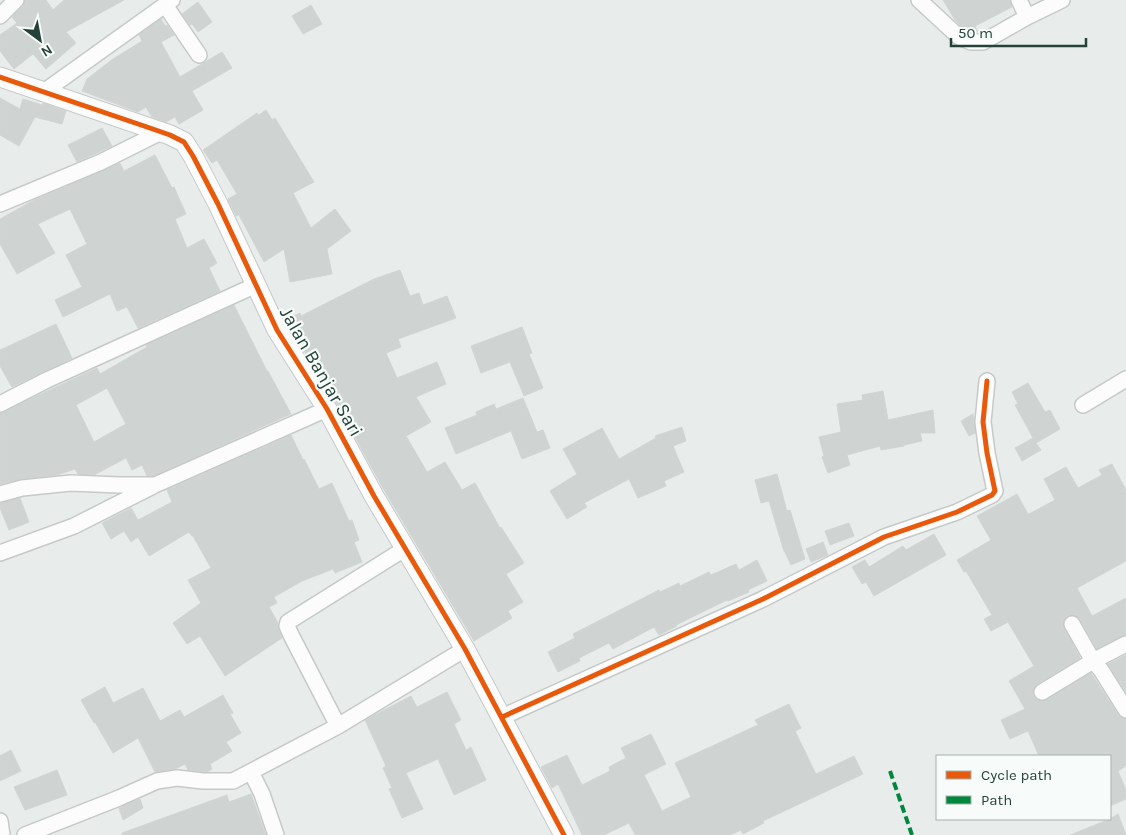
<svg xmlns="http://www.w3.org/2000/svg" width="1126" height="835" font-family="Karla,sans-serif">
  <style>
    .building { fill: #cfd4d2; stroke: #d1d6d4; fill-rule: evenodd }
    .lines { fill: none; stroke-linecap: round; stroke-linejoin: round }
    .minor-casing { stroke: #c5cac8; stroke-width: 18 }
    .tertiary-casing { stroke: #c5cac8; stroke-width: 21 }
    .minor { stroke: #fcfcfc; stroke-width: 15 }
    .tertiary { stroke: #fcfcfc; stroke-width: 19 }
    .quiet { stroke: #00873e; stroke-width: 4; stroke-dasharray: 8 4; stroke-linecap: butt }
    .cycleway-casing { stroke: #f7fbf9; stroke-width: 8 }
    .cycleway { stroke: #e8590c; stroke-width: 5 }
    .labels { text-anchor: middle; dominant-baseline: central; stroke-width: 4.5; stroke-linejoin: round; paint-order: stroke }
    .street-label { font-size: 19px; fill: #24423a; stroke: #f7fbf9 }
  </style>
  <rect width="100%" height="100%" fill="#e8edeb"/>
  <!-- building -->
  <path class="building" d="M25,0h21l7,10 11,-10h60l-58,32 10,11 -30,26 -13,-15 -19,15 -14,-18v-16l17,-12 -5,-6 11,-11z
    M943,0h67l2,7 -37,19 3,6 -5,1 -9,-4 -9,-9z
    M198,2l14,20 -14,10 -6,-8 -2,1 -8,-11z
    M311,5l11,19 -19,10 -11,-18z
    M161,19l4,7 2,-1 7,10 -13,7 19,35 42,-25 10,16 -40,23 11,19 -24,14 -4,-7 -9,5 -14,-5 -6,-10 -8,5 -56,-21 5,-12 26,-20 29,-18 -3,-6z
    M0,98l20,11 3,-10 19,6 1,-2 23,8 -4,13 -27,-7 -16,29 -19,-11z
    M266,110l6,10 3,-2 39,64 -21,11 18,35 24,-19 16,22 -24,18 5,25 -42,8 -6,-33 -20,13 -25,-47 -3,1 -8,-17 9,-5 -20,-34 -5,3 -9,-13 54,-37 2,2z
    M102,128l10,18 -35,16 -9,-17z
    M155,155l17,33 2,-1 12,27 -11,5 12,29 17,-9 13,24 -8,5 11,23 -82,37 -11,-21 -10,4 -7,-17 -47,23 -8,-17 27,-13 -16,-32 21,-11 -17,-35 -32,15 17,29 -38,21 -17,-30v-25l34,-19 86,-37 4,8z
    M400,270l10,26 9,-3 4,12 24,-9 9,22 -58,21 3,8 -15,6 11,25 40,-16 9,22 -30,13 15,25 -25,14 21,36 18,-10 17,28 13,-7 25,45 1,-1 23,36 -18,11 17,28 -15,9 4,7 -38,23 -90,-151 -47,-86 -52,-84 15,-7 1,3 73,-37z
    M234,305l33,66h1l23,43 -138,62h-6l-5,-11 -10,5 -6,-12 -32,17 -16,-1 -3,-5 -18,6 -36,4 -21,5v-71l97,-45 3,6 47,-27 -1,-2zM107,388l19,36 -32,18 -18,-37z
    M56,324l16,34 -60,29 -12,-21v-16z
    M522,327l10,26 -3,1 14,34 -19,8 -14,-34 -29,11 -10,-27z
    M1028,383l17,29 5,-2 10,19 -24,14 5,7 -19,11 -7,-13 18,-10 -18,-33 3,-1 -6,-12z
    M883,391l5,29 45,-10 2,23h-15l2,8 -18,4v1l-23,4 -1,-4 -33,9 3,10 -22,8 -6,-16 2,-1 -5,-19 22,-5 -4,-28 26,-4 -1,-5z
    M523,398l14,34 6,-2 7,18 -28,11 -11,-28 -55,23 -11,-26 32,-13 -1,-3 18,-8 2,5z
    M973,414l2,19 -6,3 -8,-15z
    M682,427l4,14 -13,5 11,26 -20,9 2,5 -28,12 -9,-19 -45,24 3,4 -20,12 -17,-28 27,-17 -14,-25 39,-21 17,31 37,-21 -1,-2z
    M291,435l12,25 1,-1 15,30 13,-6 17,38 3,-1 7,20 -5,2 8,20 -27,11 -2,-4 -31,12 -28,16 3,6 -8,4 9,16v6l4,9 -57,38 -25,-40 -13,8 -14,-21 28,-20 -13,-23 23,-12 -18,-32h-1l-3,-4 -40,24 -11,-19 -7,5 -7,-11 -13,8 -9,-16 29,-15 7,12 34,-18 -5,-12z
    M1112,464l14,26v71l-49,27 15,28 34,-18v37l-29,14 -17,-30 -7,-4 -6,1 -4,7 1,5 16,30 -43,26 -4,8 1,4 3,4 5,1 4,-1 45,-27 27,42 8,4v47l-8,5 8,19v9l-16,7v-50h-71l-11,-25 -18,8 -9,-19 24,-11 -16,-28 25,-15 -26,-44 -17,9 -7,-12 8,-4 -26,-44 -2,1 -7,-12 34,-20 -14,-24 40,-22 11,20 3,-1 24,-13 -11,-21 22,-12 12,21 24,-13 -3,-5z
    M777,474l10,37 3,-1 15,49 -14,6 -8,-17 -14,-47 -8,2 -6,-23z
    M20,498l9,24 -20,8 -9,-22v-5z
    M849,523l5,13 -24,9 -5,-14z
    M934,534l12,21 -72,41 -8,-14 -4,2 -10,-17 13,-7 4,7 34,-21 3,4z
    M823,542l5,13 -17,7 -5,-13z
    M757,560l10,21 -19,9 1,2 -21,9 -1,-1 -51,25 1,1 -18,9 -5,-8 -41,22 -4,-6 -30,15 1,3 -22,11 -10,-20 27,-14 -2,-4 86,-44 1,2 19,-9 1,3 29,-14 2,3 25,-11 3,6z
    M1126,655v37l-18,-28z
    M105,687l8,16 30,-15 17,33 20,-11 4,7 39,-22 10,18 -3,1 11,19 -15,9 6,9 -22,13 2,5 -4,3 -20,-2 -3,-6 -10,5 -20,3 -17,-34 -25,15 -18,-31 -1,1 -13,-23z
    M447,692l14,28 -7,4 12,26 5,-3 15,33 -32,15 -16,-36 -32,14 17,36 -21,9 -13,-29 3,-1 -9,-20 3,-2 -21,-46 46,-24 6,11z
    M789,704l12,24 -6,3 21,43 38,-18 9,18 -100,47 1,2 -21,11 -2,-4 -11,5h-95l-6,-12 -25,12h-22l-24,-51 -6,4 -11,-21 26,-12 15,30 28,-14 -1,-4 17,-9 -5,-10 30,-14 15,30 -22,11 18,36 29,-14 -16,-34 83,-38 -3,-5z
    M11,750l10,21 -21,10v-25z
    M57,770l10,25 -42,15 -11,-23z
    M251,794l15,41h-144v-2l105,-38 2,7z
    M140,799l3,9 -20,12 -4,-12z
    M1118,814l8,21h-56l40,-16z"/>
  <g class="lines">
    <defs>
      <path id="minor" d="M919,0l40,37 12,5h12l44,-25 35,-17
        M1019,0l8,17
        M165,5l34,50
        M0,16l16,-16
        M42,93l130,-93
        M0,204l101,-42 60,-30
        M0,404l47,-24 209,-95
        M1083,405l43,-26
        M0,494l22,-6 49,-5 48,2h36l172,-76
        M0,553l74,-27 79,-40
        M1072,624l21,37 8,9 25,40
        M1042,692l51,-31 33,-17
        M502,717l261,-118 121,-62 73,-25 35,-17 3,-4 -8,-38 -4,-31 4,-41
        M338,726l-47,-91 -4,-9 1,-4 118,-74
        M251,772l11,22 14,41
        M0,821l2,14
        M25,835l94,-37 38,-17 20,-3 26,3h30l105,-55 127,-77"/>
      <path id="tertiary" d="M0,77l147,50 23,8 14,7 9,14 25,48 59,126 50,79 47,87 91,153 99,186"/>
    </defs>
    <!-- minor casing -->
    <use href="#minor" class="minor-casing"/>
    <!-- tertiary casing -->
    <use href="#tertiary" class="tertiary-casing"/>
    <!-- minor -->
    <use href="#minor" class="minor"/>
    <!-- tertiary -->
    <use href="#tertiary" class="tertiary"/>
    <!-- quiet -->
    <path class="quiet" d="M890,771l22,64"/>
    <defs>
      <path id="cycleway" d="M0,77l147,50 23,8 14,7 9,14 25,48 59,126 50,79 47,87 91,153 99,186
        M502,717l261,-118 121,-62 73,-25 35,-17 3,-4 -8,-38 -4,-31 4,-41"/>
    </defs>
    <!-- cycleway casing -->
    <use href="#cycleway" class="cycleway-casing"/>
    <!-- cycleway -->
    <use href="#cycleway" class="cycleway"/>
  </g>
  <g class="labels">
    <!-- street labels -->
    <g class="street-label">
      <text transform="translate(321 372) rotate(60)">Jalan Banjar Sari</text>
    </g>
  </g>
  <!-- legend -->
  <rect x="936" y="755" width="175" height="65" fill="#f7fbf9" stroke="#a3b1ad"/>
  <rect x="946" y="771" width="25" height="8" fill="#e8590c" stroke="#a3b1ad"/>
  <text x="981" y="780" font-size="15" fill="#24423a">Cycle path</text>
  <rect x="946" y="796" width="25" height="8" fill="#00873e" stroke="#a3b1ad"/>
  <text x="981" y="805" font-size="15" fill="#24423a">Path</text>
  <!-- north arrow -->
  <g transform="translate(40 40) rotate(148)" stroke="#f7fbf9" stroke-width="4" paint-order="stroke">
  <path d="M0-4L9 19L0 12L-9 19Z" fill="#24423a"/>
  <text y="-8" font-size="14" font-weight="bold" text-anchor="middle" fill="#24423a">N</text>
  </g>
  <!-- scale -->
  <path d="M951 38v8h135v-8" fill="none" stroke="#24423a" stroke-width="2.5"/>
  <text x="958" y="38" font-size="15" fill="#24423a" stroke="#f7fbf9" stroke-width="4" paint-order="stroke">50 m</text>
</svg>
